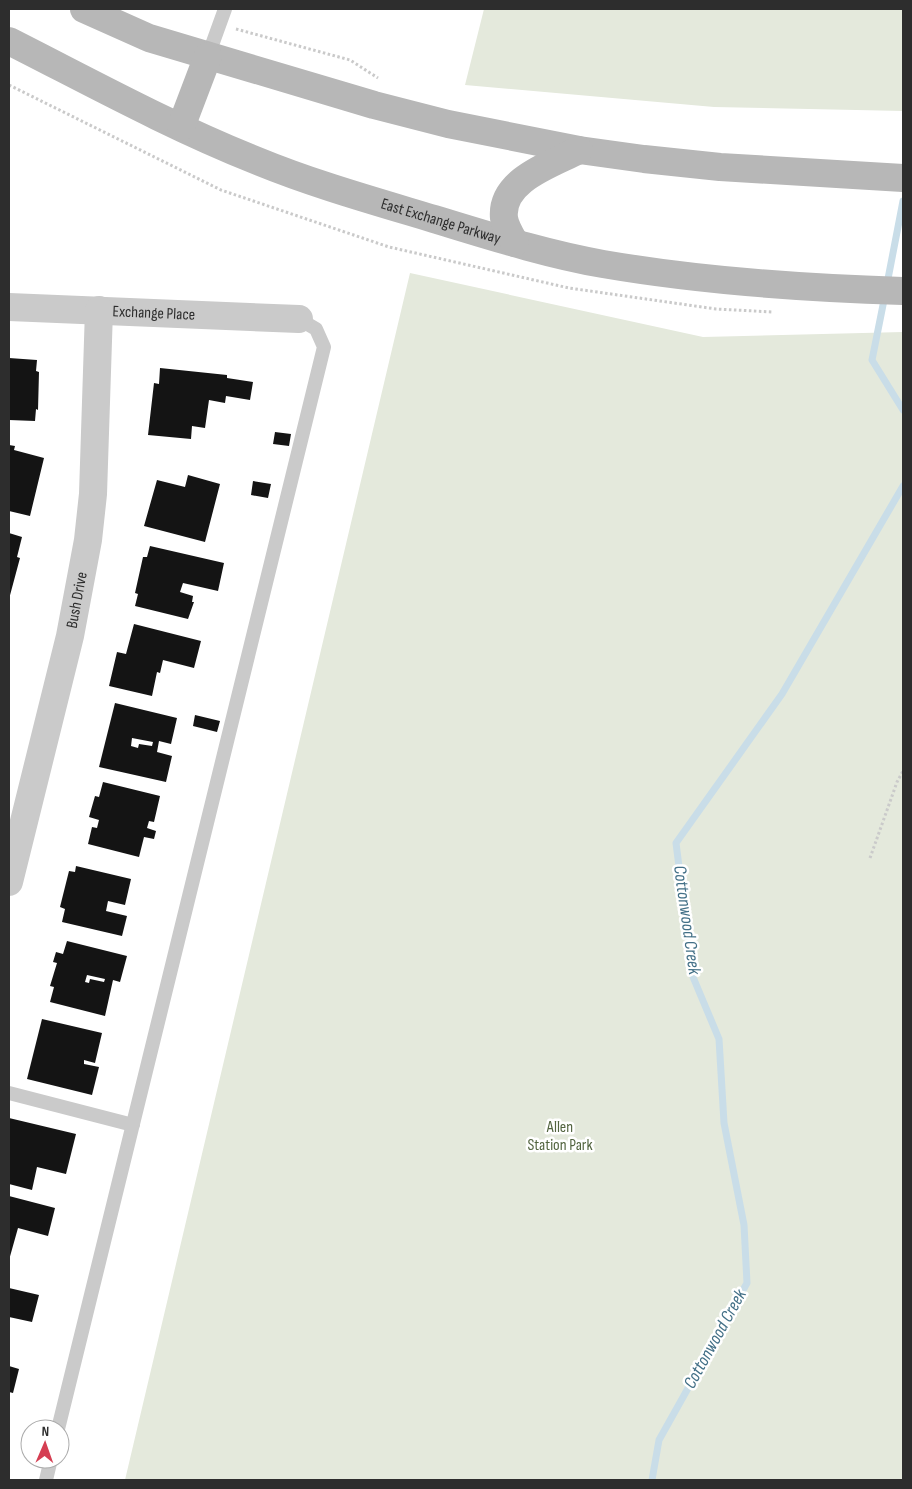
<svg xmlns="http://www.w3.org/2000/svg" width="912" height="1489" font-family="'Sofia Sans Condensed',sans-serif">
  <style>
    .green { fill: #e4e9dc }
    .lines { fill: none; stroke-linecap: round; stroke-linejoin: round }
    .stream { stroke: #c9dde8; stroke-width: 7 }
    .building { fill: #141414; fill-rule: evenodd }
    .path { stroke: #cacaca; stroke-width: 3; stroke-dasharray: 2.5 2.5; stroke-linecap: butt }
    .service { stroke: #cacaca; stroke-width: 14 }
    .minor { stroke: #cacaca; stroke-width: 28 }
    .secondary { stroke: #b7b7b7; stroke-width: 28 }
    .labels { text-anchor: middle; dominant-baseline: central; stroke-width: 5; stroke-linejoin: round; paint-order: stroke }
    .street-label { font-size: 16px; fill: #2d2d2d; stroke: #fff }
    .park-label { font-size: 16px; fill: #52643f; stroke: #fff }
    .water-label { font-size: 18px; font-style: italic; fill: #437087; stroke: #fff }
  </style>
  <rect width="100%" height="100%" fill="#fff"/>
  <!-- green -->
  <path class="green" d="M484,9h419v102l-189,-4 -249,-22z
    M410,273l293,64 200,-5v1148h-778z"/>
  <g class="lines">
    <!-- stream -->
    <path class="stream" d="M887,284l16,-83
      M885,295l-13,65 31,50
      M652,1480l7,-40 88,-157 -3,-58 -20,-102 -5,-84 -26,-62 -17,-134 106,-149 121,-208"/>
  </g>
  <!-- building -->
  <path class="building" d="M9,358l28,2 -1,11 3,1 -1,38 -2,-1 -1,12 -26,-1z
    M160,368l67,7v3l26,4 -3,18 -24,-4 -1,7 -16,-3 -4,28 -13,-2 -1,13 -43,-4 6,-52 5,1z
    M275,432l16,2 -2,12 -16,-2z
    M9,445l6,1 -1,4 30,8 -14,58 -21,-5z
    M188,475l32,9 -15,58 -61,-16 13,-46 28,7z
    M253,481l18,3 -3,14 -17,-3z
    M9,533l13,4 -5,20 3,1 -11,41z
    M150,546l74,17 -6,28 -35,-8 -3,9 13,4 -1,6h2l-6,17 -53,-13 3,-12 -3,-1 8,-36h4z
    M134,624l67,17 -7,27 -31,-8 -3,13 -3,-1 -5,24 -43,-10 8,-34 9,2z
    M115,703l62,15 -6,26 -12,-3 -2,11 15,4 -6,26 -67,-15zM132,738l21,4 -1,4 -13,-2 -1,4 -7,-2z
    M195,715l25,6 -3,11 -24,-6z
    M103,782l57,14 -6,26 -5,-1 -2,7 9,3 -2,8 -10,-2 -5,20 -51,-13 4,-17 5,1 2,-8 -10,-3 6,-21 4,1z
    M76,866l55,13 -6,26 -17,-4 -2,10 21,5 -5,20 -60,-14 3,-13 -5,-2 9,-36 6,1z
    M67,941l60,15 -7,26 -7,-2 -8,36 -55,-14 4,-15 -4,-1 7,-23 -4,-1 3,-10 7,2zM87,975l18,4 -1,3 -14,-3 -1,4 -4,-1z
    M42,1019l60,14 -7,30 -11,-3v4l15,3 -7,28 -65,-16z
    M9,1118l67,16 -10,40 -29,-7 -5,23 -23,-6z
    M9,1196l46,12 -7,28 -30,-8 -9,32z
    M9,1288l30,7 -7,27 -23,-5z
    M9,1366l10,3 -6,24 -4,-1z"/>
  <g class="lines">
    <!-- path -->
    <path class="path" d="M236,29l114,31 28,18
      M9,85l212,105 168,57 180,41 147,21 57,3
      M870,858l27,-76 6,-11"/>
    <!-- service -->
    <path class="service" d="M208,56l17,-47
      M9,1093l124,32
      M58,1429l266,-1082 -8,-18 -17,-10
      M46,1480l5,-21"/>
    <!-- minor -->
    <g class="minor">
      <path id="s1" d="M9,307l290,12"/>
      <path id="s2" d="M9,882l61,-246 18,-96 5,-46 6,-184"/>
    </g>
    <!-- secondary -->
    <g class="secondary">
      <path d="M84,9l65,29 225,67 74,19 131,26 65,9 76,8 183,11"/>
      <path id="s3" d="M9,41c81,41 161,85 246,119 58,24 119,41 179,59 56,17 112,35 169,45 99,17 200,24 300,27"/>
      <path d="M181,127l27,-71"/>
      <path d="M515,243c-4,-7 -10,-17 -11,-25 -4,-38 48,-54 75,-68"/>
    </g>
  </g>
  <g class="labels">
    <!-- street labels -->
    <g class="street-label">
      <text stroke="none"><textPath href="#s3" startOffset="469">East Exchange Parkway</textPath></text>
      <text stroke="none"><textPath href="#s1" startOffset="145">Exchange Place</textPath></text>
      <text stroke="none"><textPath href="#s2" startOffset="290">Bush Drive</textPath></text>
    </g>
    <!-- park labels -->
    <g class="park-label">
      <text x="560" y="1127">Allen<tspan x="560" dy="18">Station Park</tspan></text>
    </g>
    <!-- water labels -->
    <g class="water-label">
      <text transform="translate(687 920) rotate(82)">Cottonwood Creek</text>
      <text transform="translate(715 1339) rotate(-61)">Cottonwood Creek</text>
    </g>
  </g>
  <!-- border -->
  <rect width="912" height="1489" fill="none" stroke="#2d2d2d" stroke-width="20"/>
  <!-- north arrow -->
  <g transform="translate(45 1444) rotate(2)"><circle r="24" fill="#ffffff" stroke="#ababab"/>
  <path d="M0-4L9 19L0 12L-9 19Z" fill="#d53e52"/>
  <text y="-8" font-size="14" font-weight="bold" text-anchor="middle" fill="#2d2d2d">N</text>
  </g>
</svg>
